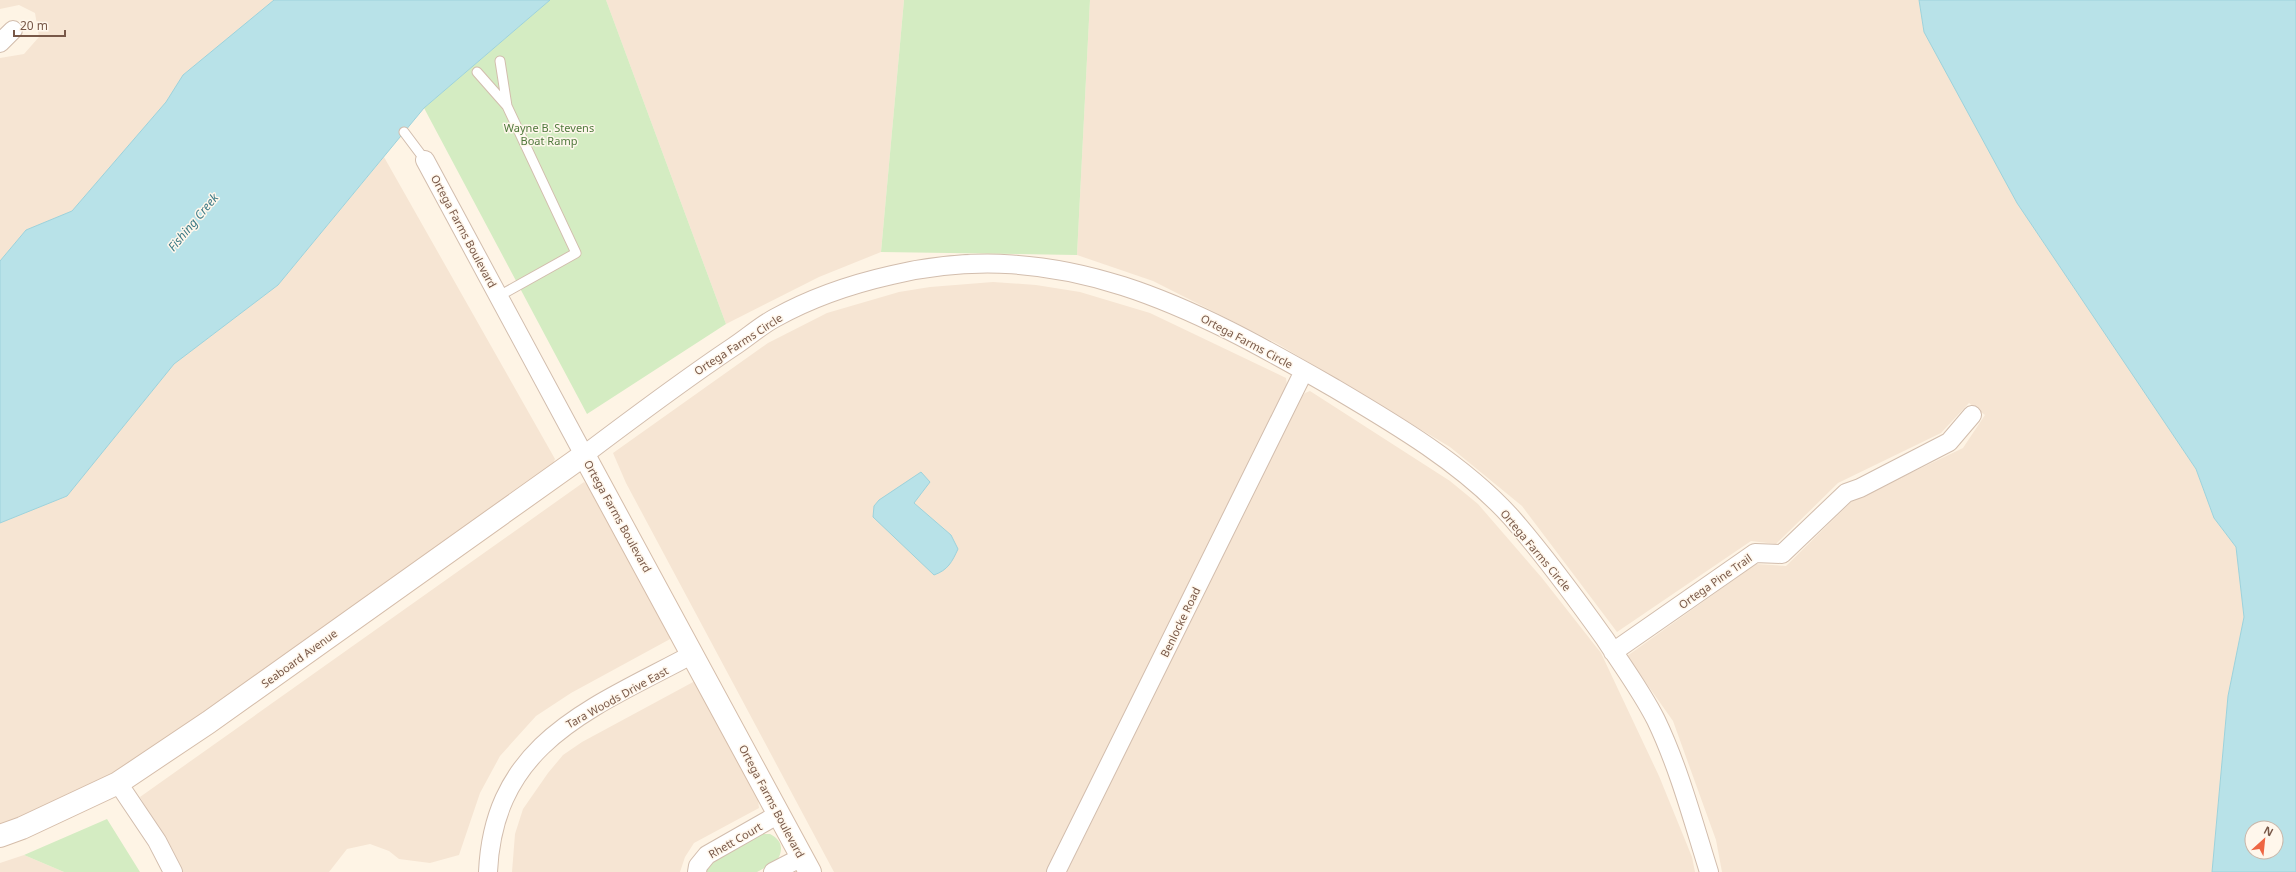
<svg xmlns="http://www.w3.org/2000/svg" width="2296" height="872" font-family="'Noto Sans',sans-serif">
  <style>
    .residential { fill: #f6e5d3 }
    .green { fill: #d4ecc2 }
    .water { fill: #b8e2e8; stroke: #9dd2db; fill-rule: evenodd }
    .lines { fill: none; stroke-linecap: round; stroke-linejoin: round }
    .lane-casing { stroke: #d2bdad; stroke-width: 11 }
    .street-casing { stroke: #d2bdad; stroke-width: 20 }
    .secondary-casing { stroke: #d5bdaa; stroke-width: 24 }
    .lane { stroke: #fff; stroke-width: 9 }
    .street { stroke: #fff; stroke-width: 18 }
    .secondary { stroke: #fff; stroke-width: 22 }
    .labels { text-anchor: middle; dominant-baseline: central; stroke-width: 3; stroke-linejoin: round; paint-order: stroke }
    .park-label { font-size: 11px; fill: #4f793c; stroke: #fff7ec }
    .street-label { font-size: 11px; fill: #785848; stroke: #fff7ec }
    .water-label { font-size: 12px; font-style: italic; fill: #3e7b86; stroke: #fff7ec }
  </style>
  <rect width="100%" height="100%" fill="#fef4e5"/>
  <!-- residential -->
  <path class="residential" d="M0,0h274l-91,75 -17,27 -94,109 -46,19 -26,31v-203l24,-4 15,-17 -4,-24 -16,-8 -19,4z
    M606,0h298l-23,252 -62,25 -93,47z
    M1090,0h829l5,32 93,171 179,266 18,49 22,29 8,70 -16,79 -16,176h-490l-6,-32 -43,-119 -46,-65 129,-92 30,2 66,-65 111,-53 22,-33 -16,-12 -28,30 -103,50 -62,61 -25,-3 -134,91 -95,-126 -72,-59 -172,-103 -125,-63 -76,-26z
    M384,157l171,302 -5,11 -438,307 -112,50v-304l67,-27 107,-132 104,-79z
    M993,282l43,3 44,7 70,21 136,65 1,8 -241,486h-212l-208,-389 -13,-30 155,-110 59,-30 72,-21 31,-5z
    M1310,391l140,90 28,23 64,74 59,75 58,123 33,81 3,15h-628l231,-471 7,-8z
    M584,482l10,9 78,147 -101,55 -35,23 -36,40 -20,37 -21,62 -29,8 -31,-4 -10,-8 -19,-7 -23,5 -18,23h-146l-43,-75z
    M695,681l62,111 2,16 -65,35 -9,14 -5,15h-168l3,-38 8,-25 25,-36 15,-18 19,-13z
    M24,855l40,17h-64v-9z"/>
  <!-- green -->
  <path class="green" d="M550,0h56l120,324 -139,90 -163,-306z
    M904,0h186l-13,255 -196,-3z
    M107,819l33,53h-76l-40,-17z
    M763,834h7c12,6 14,15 7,27l-20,11h-52l5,-9z"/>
  <!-- water -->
  <path class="water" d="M274,0h276l-126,108 -146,177 -104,79 -107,132 -67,27v-262l26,-31 46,-19 94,-109 17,-27z
    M1919,0h377v872h-84l16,-176 16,-79 -8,-70 -22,-29 -18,-49 -179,-266 -93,-171zM2252,828h24v24h-24z
    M921,472l9,10 -16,21 37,32 7,14c-6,13 -10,21 -24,26l-61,-58 1,-11 5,-6z"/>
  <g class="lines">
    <defs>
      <path id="lane" d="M477,72l30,34
        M404,132l21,28
        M499,296l77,-43 -69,-147 -7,-45"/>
      <path id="street" d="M0,43l13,-13
        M425,160l159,295c49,-37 98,-74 149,-108 14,-9 27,-21 42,-29 36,-20 77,-34 117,-43 168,-40 301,32 442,113 61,36 129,76 177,129 34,39 64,80 94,122 17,26 37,53 51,81 23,48 37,101 53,152
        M1613,652l142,-99 27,1 64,-61 14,-5 89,-46 23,-27
        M118,783l39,58 16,31
        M488,872c6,-131 105,-164 205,-218
        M697,872l1,-6 9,-11 72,-41
        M773,872l29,-15
        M1056,872l248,-501"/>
      <path id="secondary" d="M0,836l22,-8 96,-45 91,-61 375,-267 226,417"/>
    </defs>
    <!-- lane casing -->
    <use href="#lane" class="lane-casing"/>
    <!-- street casing -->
    <use href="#street" class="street-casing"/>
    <!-- secondary casing -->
    <use href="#secondary" class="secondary-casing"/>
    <!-- lane -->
    <use href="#lane" class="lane"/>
    <!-- street -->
    <use href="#street" class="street"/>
    <!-- secondary -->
    <use href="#secondary" class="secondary"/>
  </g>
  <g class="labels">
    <!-- park labels -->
    <g class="park-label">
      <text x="549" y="127">Wayne B. Stevens<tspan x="549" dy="13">Boat Ramp</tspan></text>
    </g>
    <!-- street labels -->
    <g class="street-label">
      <text transform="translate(464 231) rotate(62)">Ortega Farms Boulevard</text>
      <text transform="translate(1247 341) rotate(28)">Ortega Farms Circle</text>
      <text transform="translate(738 344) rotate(-33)">Ortega Farms Circle</text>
      <text transform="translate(618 516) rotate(61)">Ortega Farms Boulevard</text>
      <text transform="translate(1536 550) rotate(50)">Ortega Farms Circle</text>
      <text transform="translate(1715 581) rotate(-35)">Ortega Pine Trail</text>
      <text transform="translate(1180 622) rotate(-64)">Benlocke Road</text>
      <text transform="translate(299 658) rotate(-36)">Seaboard Avenue</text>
      <text transform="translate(617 697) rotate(-29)">Tara Woods Drive East</text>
      <text transform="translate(772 801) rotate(62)">Ortega Farms Boulevard</text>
      <text transform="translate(735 840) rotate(-30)">Rhett Court</text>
    </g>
    <!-- water labels -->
    <g class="water-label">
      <text transform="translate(193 222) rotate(-50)">Fishing Creek</text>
    </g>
  </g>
  <!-- north arrow -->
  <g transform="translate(2264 840) rotate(27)"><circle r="19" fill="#fff7ec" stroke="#c9b7aa"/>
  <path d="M0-3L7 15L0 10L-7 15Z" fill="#ee6643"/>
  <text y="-6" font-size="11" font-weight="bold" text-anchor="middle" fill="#785848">N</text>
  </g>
  <!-- scale -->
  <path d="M14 30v6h51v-6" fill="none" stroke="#785848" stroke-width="2"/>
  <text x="20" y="30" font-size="12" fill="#785848" stroke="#fff7ec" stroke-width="3" paint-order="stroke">20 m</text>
</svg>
